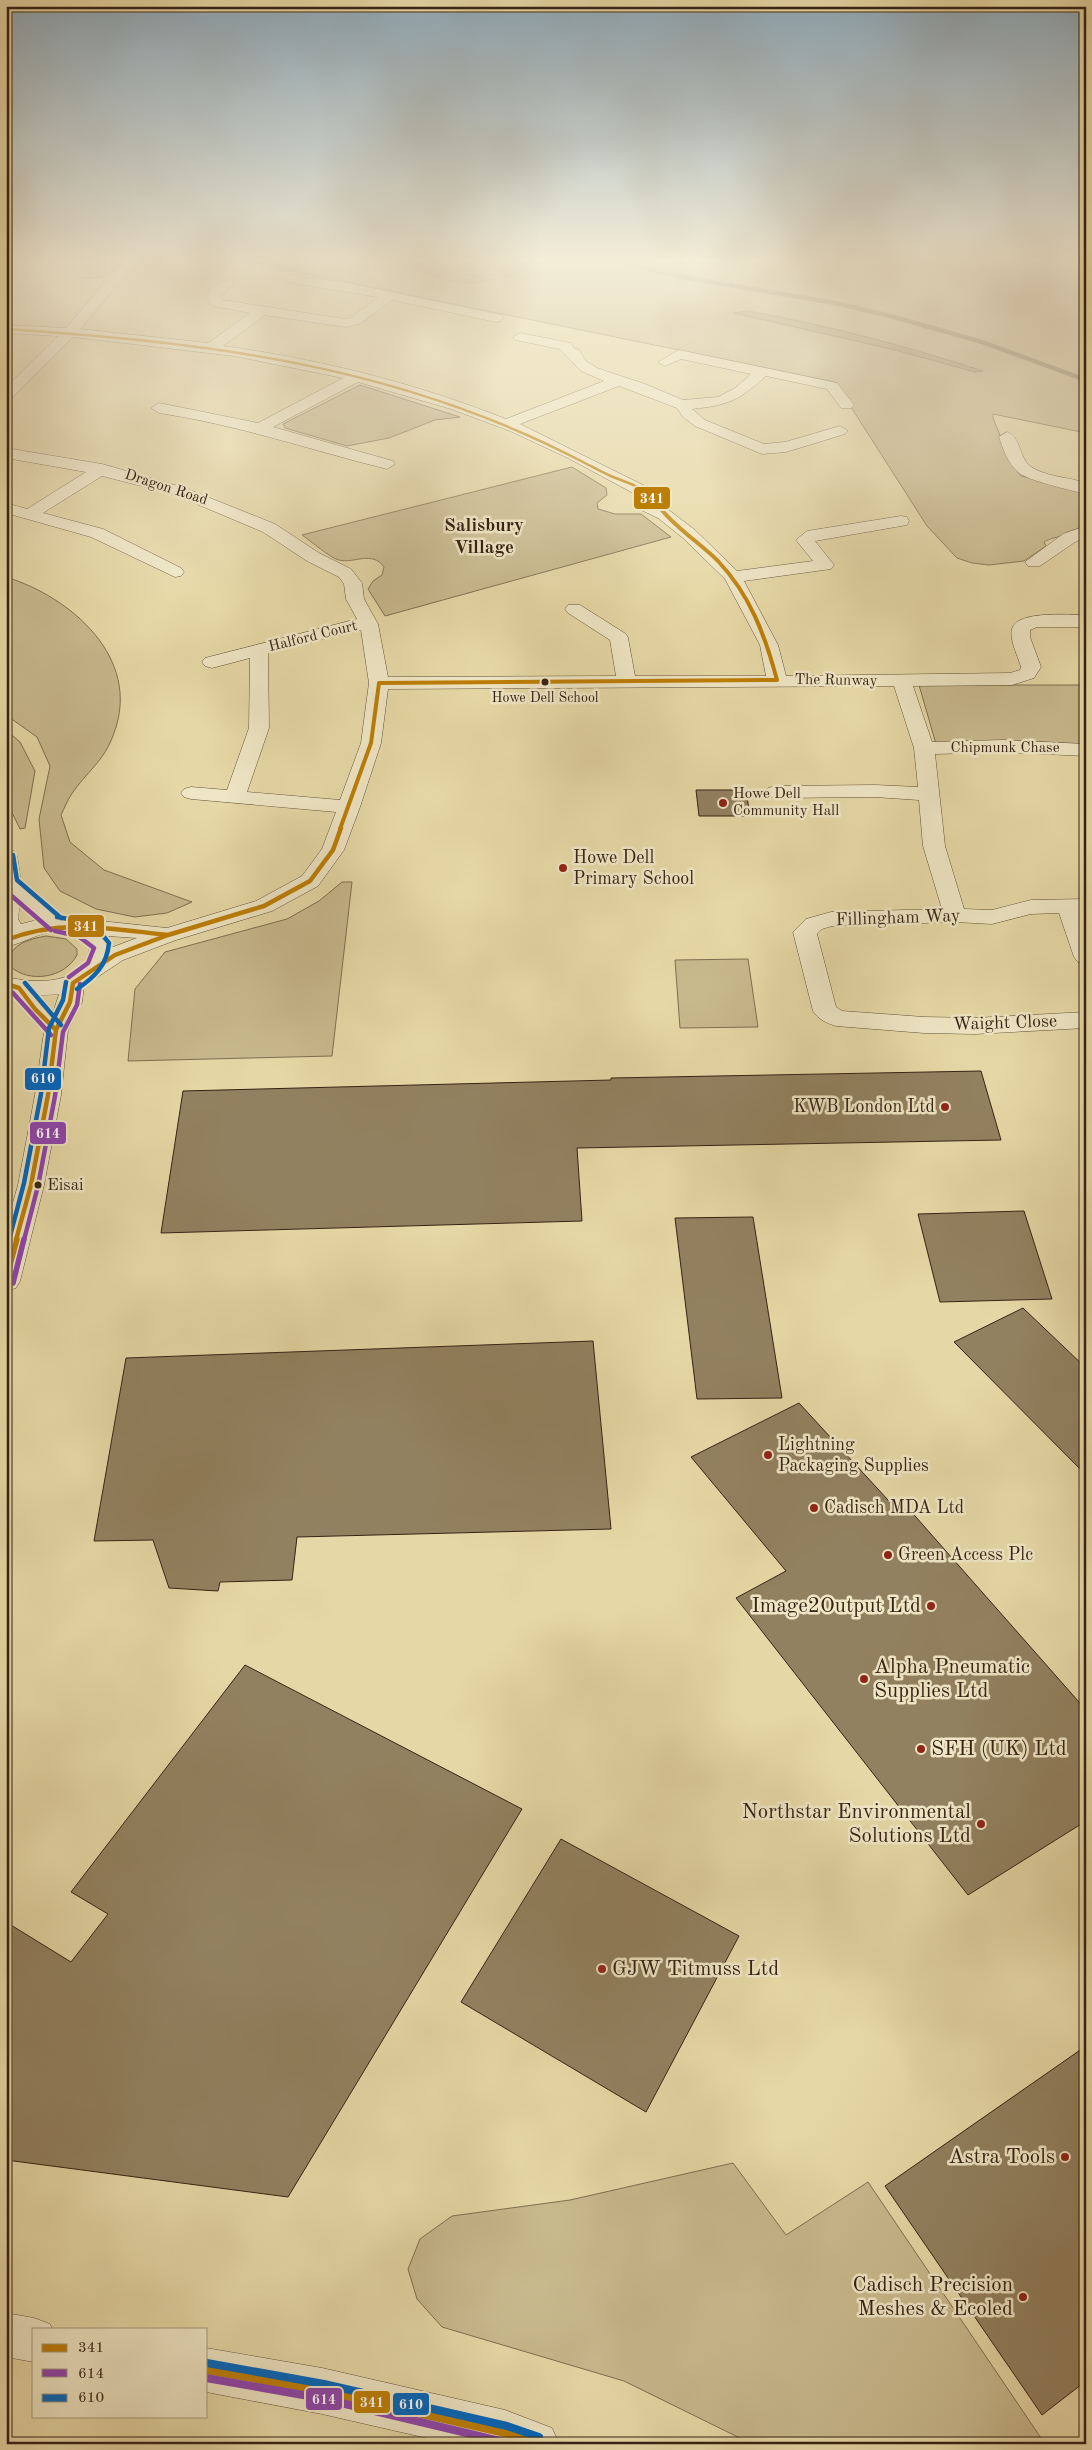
<svg xmlns="http://www.w3.org/2000/svg" width="1092" height="2450" font-family="'Old Standard TT',serif">
  <style>
    .green { fill: #c8b98d; stroke: #7f6e51 }
    .water { fill: #aa9a75; stroke: #7c6a4f }
    .lines { fill: none; stroke-linecap: round; stroke-linejoin: round }
    .shore { stroke: #705e45; stroke-width: 1 }
    .stream { stroke: #7c6a4f; stroke-width: 4.5 }
    .building { fill: #928160; stroke: #362215 }
    .minor-casing { stroke: #625039; stroke-width: 1 }
    .minor { fill: #efe6c5; fill-rule: evenodd }
    .bus-1-far4-casing { stroke: #efe6c5; stroke-width: 4.5 }
    .bus-1-far3-casing { stroke: #efe6c5; stroke-width: 6 }
    .bus-1-far2-casing { stroke: #efe6c5; stroke-width: 8 }
    .bus-1-far1-casing { stroke: #efe6c5; stroke-width: 9 }
    .bus-1-casing { stroke: #efe6c5; stroke-width: 11 }
    .bus-2-far2-casing { stroke: #efe6c5; stroke-width: 8 }
    .bus-2-far1-casing { stroke: #efe6c5; stroke-width: 9 }
    .bus-2-casing { stroke: #efe6c5; stroke-width: 11 }
    .bus-3-far2-casing { stroke: #efe6c5; stroke-width: 8 }
    .bus-3-far1-casing { stroke: #efe6c5; stroke-width: 9 }
    .bus-3-casing { stroke: #efe6c5; stroke-width: 11 }
    .bus-1-far4 { stroke: #bd7e06; stroke-width: 2.5 }
    .bus-1-far3 { stroke: #bd7e06; stroke-width: 4 }
    .bus-1-far2 { stroke: #bd7e06; stroke-width: 4.5 }
    .bus-1-far1 { stroke: #bd7e06; stroke-width: 5.5 }
    .bus-1 { stroke: #bd7e06; stroke-width: 8 }
    .bus-2-far2 { stroke: #8e44ad; stroke-width: 4.5 }
    .bus-2-far1 { stroke: #8e44ad; stroke-width: 5.5 }
    .bus-2 { stroke: #8e44ad; stroke-width: 8 }
    .bus-3-far2 { stroke: #0065bd; stroke-width: 4.5 }
    .bus-3-far1 { stroke: #0065bd; stroke-width: 5.5 }
    .bus-3 { stroke: #0065bd; stroke-width: 8 }
    .bus-dot { fill: #362215; stroke: #efe6c5; stroke-width: 2 }
    .poi-dot { fill: #8f2418; stroke: #efe6c5; stroke-width: 2 }
    .labels { text-anchor: middle; dominant-baseline: central; stroke-width: 5; stroke-linejoin: round; paint-order: stroke }
    .far-bus-label { font-size: 14px; fill: #362215; stroke: #efe6c5 }
    .far-street-label { font-size: 15px; fill: #362215; stroke: #efe6c5 }
    .far-poi-label { font-size: 15px; fill: #362215; stroke: #efe6c5; text-anchor: start }
    .bus-label { font-size: 17px; fill: #362215; stroke: #efe6c5; text-anchor: start }
    .poi-label { font-size: 18px; fill: #362215; stroke: #efe6c5; text-anchor: start }
    .street-label { font-size: 18px; fill: #362215; stroke: #efe6c5 }
    .far-district-label { font-size: 19px; font-weight: bold; fill: #362215; stroke: #efe6c5 }
    .near-poi-label { font-size: 21px; fill: #362215; stroke: #efe6c5; text-anchor: end }
    .line-badge { stroke: #efe6c5; stroke-width: 2 }
    .badge-label { font-size: 14px; text-anchor: middle; font-weight: bold; fill: #fff }
  </style>
  <rect width="100%" height="100%" fill="#e6d8a6"/>
  <filter id="stains"><feTurbulence type="fractalNoise" baseFrequency=".004" numOctaves="4"/><feColorMatrix values="0 0 0 0 .2 0 0 0 0 .09 0 0 0 0 .02 0 0 0 .5 -.17"/></filter>
  <radialGradient id="worn" r=".72"><stop offset=".6" stop-color="#630" stop-opacity="0"/><stop offset="1" stop-color="#630" stop-opacity=".3"/></radialGradient>
  <!-- green -->
  <path class="green" d="M249,262h837v171l-93,-19v4l19,47 9,11 57,12c6,10 8,15 8,26 0,22 -26,19 -42,28l2,4 -22,15 -35,4 -17,-2 -15,-5 -30,-32 -92,-144z
    M94,263l27,1c-13,14 -23,15 -42,14z
    M360,385l100,32 -25,3 -46,18 -42,8 -62,-18 -2,-4z
    M572,467l34,21 1,7 -10,8 1,6 17,5h26l30,23 -286,79 -17,-27 5,-8 9,-6 2,-8c-12,-17 -30,-3 -45,-7 -9,-2 -28,-19 -37,-25z
    M6,577c65,20 136,81 108,156 -10,29 -27,38 -43,62 -4,6 -7,14 -10,20l9,27 34,28 88,32 -25,11 -32,4 -39,-8 -36,-18 -16,-23 -5,-49 11,-53 -13,-29 -31,-22z
    M919,685h167v59h-150z
    M6,730l14,12 15,29 -10,57 -5,1 -14,-29z
    M342,882h10l-20,174 -204,5 7,-72 30,-37 122,-33 32,-18z
    M46,936l20,3 11,10v6c-12,23 -48,29 -67,11 -4,-21 19,-27 36,-30z
    M748,959l10,68 -78,1 -5,-68z
    M733,2163l53,72 82,-53 175,259 -3,3h-288l-128,-63 -182,-54 -25,-28 -9,-30 12,-30 32,-23 118,-16z"/>
  <!-- water -->
  <path class="water" d="M396,262h106l16,8v4l-44,9 -23,-2z
    M748,311c79,14 158,35 235,60l-8,1 -80,-22 -161,-37z"/>
  <g class="lines">
    <!-- shore -->
    <path class="shore" d="M408,262c32,12 62,17 96,11l1,-3 -4,-8
      M428,262c22,6 43,10 66,6l1,-6"/>
    <!-- stream -->
    <path class="stream" d="M622,262l60,15 153,26 59,14 88,25 104,38"/>
  </g>
  <!-- building -->
  <path class="building" d="M696,790h50l4,26h-51z
    M981,1071l20,69 -424,8 5,73 -421,12 22,-142 428,-11v-2z
    M1024,1211l28,88 -112,3 -22,-88z
    M753,1217l29,181 -85,1 -22,-181z
    M1023,1308l63,60v107l-132,-133z
    M593,1341l18,188 -314,8 -5,43 -72,2 -2,9 -49,-3 -16,-48 -59,1 32,-183z
    M799,1403l100,109 9,-4 178,202v111l-118,74 -232,-297 50,-27 -95,-114z
    M245,1665l277,144 -234,388 -282,-37v-238l65,40 37,-48 -37,-22z
    M561,1839l178,97 -93,176 -185,-110z
    M1086,2046v335l-44,34 -157,-229z"/>
  <g class="lines">
    <defs>
      <path id="minor" d="M126,262h15l-16,14 -45,53 128,14 42,-30 -37,-7 -8,-10 8,-10 17,-7 7,4 -18,13 3,4 123,19 6,-1 27,-21 -92,-15 -2,-3 2,-3 5,-1 62,9 148,31 2,3 -2,3 -5,1 -104,-22 -32,24 -15,3 -80,-12 -42,31c96,13 192,37 283,73l98,-38 -23,-10 -21,-22 -45,-9 -2,-3 7,-4 51,10 3,5 5,2 7,11 11,7 48,16 38,16 35,-3 17,-9 16,-14 -70,-15 -16,7 -7,-4 21,-12 158,33 17,22 -3,3h-10l-14,-19 -61,-13c-28,25 -37,29 -74,33l13,11 59,24 21,-2 55,-16 8,5 -3,3 -59,18 -24,2 -67,-28 -12,-9 -6,-9 -58,-22 -99,38 131,65 19,22 25,19 42,41 76,-10 -17,-21 11,-9 94,-15 6,1 2,4 -2,4 -92,16 19,24 -3,4 -87,12 34,64 8,31 224,-3 10,-3 1,-3c-3,-11 -12,-27 -9,-38 4,-19 59,-14 74,-14v12h-49l-7,3v7l11,30 -7,11 -22,7 -99,1 19,56 71,-2 83,4v12l-83,-4 -68,2 10,92 19,63 28,1 39,-10 55,-1v14h-4l4,11v40l-8,-2 -4,-5 -15,-44 -28,1 -39,10 -37,-2 -123,4 -10,3 -5,5 19,73 6,4 82,6 51,1 111,-6v16l-111,6 -51,-1 -88,-7c-10,-3 -18,-7 -23,-15l-20,-79 13,-13 25,-7 111,-3 -19,-63 -4,-46 -44,-3 -100,1 -7,-2 -3,-4 3,-4 7,-2 100,-1 43,2 -4,-39 -20,-62 -506,3 -7,54 -21,64 -16,43 -26,36 -46,25 -96,29 -53,20 -39,26 -2,16 -14,28 -7,65 -17,90 -24,96 -4,7 -10,3v-64l12,-42 17,-90 9,-63 -33,-39 -5,-1v-15c30,7 81,9 84,-32 -25,-31 -55,-5 -84,2v-98l8,2 3,5 4,26 41,35 105,11 89,-27 46,-25 20,-27 14,-37 -145,-13 -7,-2 -3,-4 3,-4 7,-2 36,3 22,-62 1,-70 -38,10 -7,-2 -3,-4 3,-4 152,-39 -11,-20 -2,-15 -5,-7 -32,-16 -44,-29 -90,-38 -71,-18 -59,37 60,16 78,39 3,4 -3,4 -6,1 -84,-40 -85,-24v-10l21,6 59,-37 -80,-14v-10l96,16 83,24 90,36 44,29 32,16 11,14 2,16 14,25 10,53 228,-1 -6,-36 -42,-27 -3,-4 3,-4h12l46,29 2,4 7,38h131l-6,-31 -35,-66 -42,-41 -25,-20 -17,-8 -2,-4 7,-6 -78,-42 -58,-27 -59,-22 -93,-27 -85,45 120,34 2,3 -8,5c-77,-19 -148,-44 -228,-56l-8,-5 8,-5 99,20 85,-45 -109,-22 -161,-19 -62,62 -5,1v-13l52,-51 -52,-3v-8l60,3 49,-58zM361,630l8,53 -8,60 -21,57 -93,-8 22,-64 -1,-75zM20,904l17,16 -16,4 -3,-5zM107,936l30,2 -24,9zM59,994l-6,19 -15,-17z
        M223,262h22l16,4 2,3 -7,4 -32,-8z
        M1007,432c14,4 12,26 23,34 15,11 39,11 56,17v11c-15,-4 -58,-13 -68,-22 -10,-9 -15,-23 -19,-35z
        M1086,526v11l-11,5 -35,24h-12l-3,-4 38,-28z
        M6,2313l28,5 16,6 2,5h-18v33l-28,-5z
        M206,2348l116,20 183,42 47,18 7,16h-106l-131,-30 -116,-22z"/>
    </defs>
    <!-- minor casing -->
    <use href="#minor" class="minor-casing"/>
    <!-- minor -->
    <use href="#minor" class="minor"/>
    <defs>
      <path id="bus-1-far4" d="M6,329c205,14 392,36 577,133 10,5 20,11 30,15 12,5 25,8 34,16 6,5 10,12 15,17"/>
      <path id="bus-1-far3" d="M661,509c16,20 39,34 57,52 32,34 47,74 59,119
        M379,683l398,-3
        M340,829l31,-86 8,-60"/>
      <path id="bus-1-far2" d="M6,940c55,-22 105,-11 162,-5
        M6,984l13,4 16,21 21,21
        M16,1240l15,-55 17,-90 8,-65 14,-28 3,-19 42,-28 53,-20 96,-29 46,-25 23,-31 8,-22"/>
      <path id="bus-1-far1" d="M6,1280l11,-41"/>
      <path id="bus-1" d="M206,2370l116,21 183,42 30,11"/>
      <path id="bus-2-far2" d="M6,891l45,39
        M55,931l23,5 16,12 -6,15 -19,14
        M13,993l38,42
        M24,1240l14,-54 17,-90 8,-64 14,-27 3,-21"/>
      <path id="bus-2-far1" d="M13,1283l11,-44"/>
      <path id="bus-2" d="M206,2378l114,20 193,46"/>
      <path id="bus-3-far2" d="M13,855l4,25 44,38
        M57,917c21,3 39,8 52,26 -2,22 -14,34 -32,46
        M25,983l36,42
        M9,1240l15,-57 17,-89 8,-66 14,-28 3,-18"/>
      <path id="bus-3-far1" d="M6,1250l3,-11"/>
      <path id="bus-3" d="M207,2363l117,21 183,42 32,11"/>
    </defs>
    <!-- bus-1-far4 casing -->
    <use href="#bus-1-far4" class="bus-1-far4-casing"/>
    <!-- bus-1-far3 casing -->
    <use href="#bus-1-far3" class="bus-1-far3-casing"/>
    <!-- bus-1-far2 casing -->
    <use href="#bus-1-far2" class="bus-1-far2-casing"/>
    <!-- bus-1-far1 casing -->
    <use href="#bus-1-far1" class="bus-1-far1-casing"/>
    <!-- bus-1 casing -->
    <use href="#bus-1" class="bus-1-casing"/>
    <!-- bus-2-far2 casing -->
    <use href="#bus-2-far2" class="bus-2-far2-casing"/>
    <!-- bus-2-far1 casing -->
    <use href="#bus-2-far1" class="bus-2-far1-casing"/>
    <!-- bus-2 casing -->
    <use href="#bus-2" class="bus-2-casing"/>
    <!-- bus-3-far2 casing -->
    <use href="#bus-3-far2" class="bus-3-far2-casing"/>
    <!-- bus-3-far1 casing -->
    <use href="#bus-3-far1" class="bus-3-far1-casing"/>
    <!-- bus-3 casing -->
    <use href="#bus-3" class="bus-3-casing"/>
    <!-- bus-1-far4 -->
    <use href="#bus-1-far4" class="bus-1-far4"/>
    <!-- bus-1-far3 -->
    <use href="#bus-1-far3" class="bus-1-far3"/>
    <!-- bus-1-far2 -->
    <use href="#bus-1-far2" class="bus-1-far2"/>
    <!-- bus-1-far1 -->
    <use href="#bus-1-far1" class="bus-1-far1"/>
    <!-- bus-1 -->
    <use href="#bus-1" class="bus-1"/>
    <!-- bus-2-far2 -->
    <use href="#bus-2-far2" class="bus-2-far2"/>
    <!-- bus-2-far1 -->
    <use href="#bus-2-far1" class="bus-2-far1"/>
    <!-- bus-2 -->
    <use href="#bus-2" class="bus-2"/>
    <!-- bus-3-far2 -->
    <use href="#bus-3-far2" class="bus-3-far2"/>
    <!-- bus-3-far1 -->
    <use href="#bus-3-far1" class="bus-3-far1"/>
    <!-- bus-3 -->
    <use href="#bus-3" class="bus-3"/>
  </g>
  <!-- sky -->
  <linearGradient id="sky" x2="0" y2="1"><stop stop-color="#8faaba"/><stop offset="0.43" stop-color="#f4edd7"/><stop offset="1" stop-color="#f4edd7" stop-opacity="0"/></linearGradient>
  <rect width="1092" height="605" fill="url(#sky)"/>
  <!-- markers -->
  <g class="bus-dot">
    <circle cx="545" cy="682" r="4.5"/>
    <circle cx="38" cy="1185" r="4.5"/>
  </g>
  <g class="poi-dot">
    <circle cx="723" cy="803" r="5"/>
    <circle cx="563" cy="868" r="5"/>
    <circle cx="945" cy="1107" r="5"/>
    <circle cx="768" cy="1455" r="5"/>
    <circle cx="814" cy="1508" r="5"/>
    <circle cx="888" cy="1555" r="5"/>
    <circle cx="931" cy="1606" r="5"/>
    <circle cx="864" cy="1679" r="5"/>
    <circle cx="921" cy="1749" r="5"/>
    <circle cx="981" cy="1824" r="5"/>
    <circle cx="602" cy="1969" r="5"/>
    <circle cx="1065" cy="2157" r="5"/>
    <circle cx="1023" cy="2297" r="5"/>
  </g>
  <g class="labels">
    <!-- far-bus labels -->
    <g class="far-bus-label">
      <text x="545" y="698">Howe Dell School</text>
    </g>
    <!-- far-street labels -->
    <g class="far-street-label">
      <text transform="translate(166 488) rotate(18)">Dragon Road</text>
      <text transform="translate(313 637) rotate(-14)">Halford Court</text>
      <text transform="translate(836 681) rotate(1)">The Runway</text>
      <text x="1005" y="748">Chipmunk Chase</text>
    </g>
    <!-- far-poi labels -->
    <g class="far-poi-label">
      <text x="733" y="794">Howe Dell<tspan x="733" dy="17">Community Hall</tspan></text>
    </g>
    <!-- bus labels -->
    <g class="bus-label">
      <text x="47" y="1185">Eisai</text>
    </g>
    <!-- poi labels -->
    <g class="poi-label">
      <text x="573" y="858">Howe Dell<tspan x="573" dy="21">Primary School</tspan></text>
      <text x="935" y="1107" text-anchor="end">KWB London Ltd</text>
      <text x="778" y="1445">Lightning<tspan x="778" dy="21">Packaging Supplies</tspan></text>
      <text x="824" y="1508">Cadisch MDA Ltd</text>
      <text x="898" y="1555">Green Access Plc</text>
    </g>
    <!-- street labels -->
    <g class="street-label">
      <text transform="translate(898 918) rotate(-2)">Fillingham Way</text>
      <text transform="translate(1005 1023) rotate(-2)">Waight Close</text>
    </g>
    <!-- far-district labels -->
    <g class="far-district-label">
      <text x="484" y="526">Salisbury<tspan x="484" dy="22">Village</tspan></text>
    </g>
    <!-- near-poi labels -->
    <g class="near-poi-label">
      <text x="921" y="1606">Image2Output Ltd</text>
      <text x="874" y="1667" text-anchor="start">Alpha Pneumatic<tspan x="874" dy="24">Supplies Ltd</tspan></text>
      <text x="931" y="1749" text-anchor="start">SFH (UK) Ltd</text>
      <text x="971" y="1812">Northstar Environmental<tspan x="971" dy="24">Solutions Ltd</tspan></text>
      <text x="612" y="1969" text-anchor="start">GJW Titmuss Ltd</text>
      <text x="1055" y="2157">Astra Tools</text>
      <text x="1013" y="2285">Cadisch Precision<tspan x="1013" dy="24">Meshes &amp; Ecoled</tspan></text>
    </g>
  </g>
  <g class="line-badge">
    <rect x="633" y="486" width="38" height="24" rx="5" fill="#bd7e06"/>
    <rect x="67" y="914" width="38" height="24" rx="5" fill="#bd7e06"/>
    <rect x="24" y="1067" width="38" height="24" rx="5" fill="#0065bd"/>
    <rect x="29" y="1121" width="38" height="24" rx="5" fill="#8e44ad"/>
    <rect x="305" y="2387" width="38" height="24" rx="5" fill="#8e44ad"/>
    <rect x="353" y="2390" width="38" height="24" rx="5" fill="#bd7e06"/>
    <rect x="392" y="2392" width="38" height="24" rx="5" fill="#0065bd"/>
  </g>
  <g class="badge-label">
    <text x="652" y="503">341</text>
    <text x="86" y="931">341</text>
    <text x="43" y="1083">610</text>
    <text x="48" y="1138">614</text>
    <text x="324" y="2404">614</text>
    <text x="372" y="2407">341</text>
    <text x="411" y="2409">610</text>
  </g>
  <!-- margin -->
  <rect width="1092" height="2450" fill="none" stroke="#e6d8a6" stroke-width="25"/>
  <rect x="8" y="8" width="1077" height="2435" fill="none" stroke="#362215" stroke-width="2.5"/>
  <rect x="12" y="12" width="1067" height="2425" fill="none" stroke="#362215"/>
  <!-- legend -->
  <rect x="32" y="2328" width="175" height="90" fill="#efe6c5" stroke="#a5987f"/>
  <rect x="42" y="2344" width="25" height="8" fill="#bd7e06" stroke="#a5987f"/>
  <text x="78" y="2352" font-size="15" fill="#362215">341</text>
  <rect x="42" y="2369" width="25" height="8" fill="#8e44ad" stroke="#a5987f"/>
  <text x="78" y="2378" font-size="15" fill="#362215">614</text>
  <rect x="42" y="2394" width="25" height="8" fill="#0065bd" stroke="#a5987f"/>
  <text x="78" y="2402" font-size="15" fill="#362215">610</text>
  <rect width="100%" height="100%" filter="url(#stains)"/>
  <rect width="100%" height="100%" fill="url(#worn)"/>
</svg>
